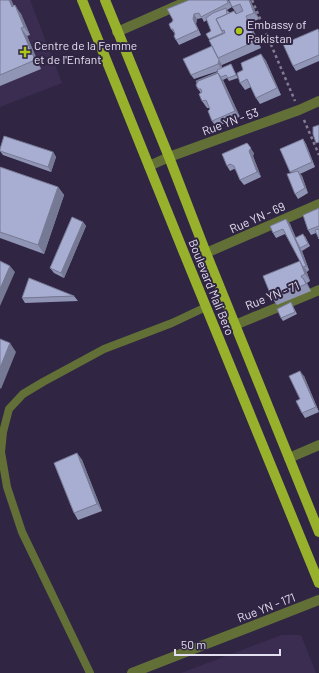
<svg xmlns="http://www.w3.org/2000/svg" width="319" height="673" font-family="Barlow,sans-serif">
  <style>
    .built { fill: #3a2d51 }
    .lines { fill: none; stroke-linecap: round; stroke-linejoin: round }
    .path { stroke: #847b94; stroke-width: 2.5; stroke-dasharray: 3 3; stroke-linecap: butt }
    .service { stroke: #626f37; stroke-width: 8 }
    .minor { stroke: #626f37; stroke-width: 10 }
    .primary { stroke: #98b12d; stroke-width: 10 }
    .wall { fill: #9095b5 }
    .shaded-wall { fill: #767993 }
    .building { fill: #a8add2; stroke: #767993 }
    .poi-dot { fill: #aac718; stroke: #302643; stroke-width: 1.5 }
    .labels { text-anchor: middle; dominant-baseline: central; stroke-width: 4; stroke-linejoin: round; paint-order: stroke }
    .poi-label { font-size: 12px; fill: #e4def1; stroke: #302643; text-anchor: start }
    .street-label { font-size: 12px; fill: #e4def1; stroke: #302643 }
  </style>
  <rect width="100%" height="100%" fill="#302643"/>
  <!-- built -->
  <path class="built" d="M0,0h30l32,83 -62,24z
    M282,635h19l15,38h-135z"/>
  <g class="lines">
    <!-- path -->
    <path class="path" d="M252,0l43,101
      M304,120l15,35"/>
    <!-- service -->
    <path class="service" d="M90,673l-68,-141 -15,-45 -6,-35 2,-20 6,-23 14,-15 20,-12 61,-33 68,-26 34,-16"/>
    <!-- minor -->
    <path class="minor" d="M117,32l73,-32
      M149,166l20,-9 130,-47 20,-9
      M206,253l113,-49
      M235,325l84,-35
      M289,458l30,-13
      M132,673l187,-73"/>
    <!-- primary -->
    <path class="primary" d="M82,0l104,258 133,325
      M105,0l64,157 37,96 113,279"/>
  </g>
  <!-- wall -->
  <path class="wall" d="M0,0h11l3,6 7,8 9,21 -3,1 14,33 -41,17z
    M228,0l4,7 -5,3 3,3 6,1h1l-5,-7 -3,-7h21l9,19 -9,4 11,25 -39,17v3l9,-4 7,14 -9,3 -2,-3 -4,2 17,37 -24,10 -4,-6 -3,-13h-2l-5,-7 -1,-8 -3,-4 20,-17v-1l-24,8 -3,-4 21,-29 -3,-7 2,-8 -4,-11 -3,2 -2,-4 -5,1 -1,5 5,11 -22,10 -3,-5 -1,-6 -4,-5 -2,-5z
    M319,31v30l-23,10 -3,-5z
    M261,54l5,7 15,34 -21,9 -4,-6 -5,-11 -6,3 -5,-7 3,-13z
    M303,139l3,5 9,23 -15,7 2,2 6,17 -10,6 -3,-5 -4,-22 -11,-23z
    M0,149l53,3 3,5 -5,15 -48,-17 -3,-4z
    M254,153l-1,3 8,21 -17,8 -4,-5 -4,-10 -2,-1 -4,2 -3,-5z
    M0,167l58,20 6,8 -20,59 -44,-16z
    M319,208v31l-3,-6 -5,2 -3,-5z
    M286,219l4,5 6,14 9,-2 5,10 -8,5 7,19 -2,2 -1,-2 4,11 -3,2 4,8 -34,14 -5,-7 28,-37 -15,-27 -9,4 -3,-5z
    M83,222l3,4 -22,52 -10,-5 -4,-5z
    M74,296l4,5 -53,2 -3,-5z
    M291,302l6,12 -14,7 -2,-3z
    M304,376l15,36 -14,6 -3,-5 -2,-14z
    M77,453l5,7 20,51 -24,9 -4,-7z"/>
  <!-- shaded-wall -->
  <path class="shaded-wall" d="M9,0h2l7,15 -6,-8z
    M249,0h1l9,19 -5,-6z
    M15,5l6,9 9,21 -6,-8z
    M194,14l3,5 -1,5 5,11 -3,-5 -5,-11z
    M246,16l4,7 11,25 -5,-7z
    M21,28l6,8 14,33 -6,-9z
    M261,54l5,7 15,34 -4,-7z
    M219,60l3,5v4l-4,-5z
    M218,73l5,7 17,37 -5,-6z
    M303,139l3,5 9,23 -3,-5z
    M247,143l7,10 -1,3 8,21 -4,-5 -8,-21z
    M53,152l3,5 -5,15 -3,-5z
    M298,171l4,5 6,17 -3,-5z
    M58,187l6,8 -20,59 -6,-9z
    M286,219l4,5 10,24 2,3 7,19 -3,-4z
    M83,222l3,4 -22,52 -3,-5z
    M300,261l6,9 4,11 -5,-7z
    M10,266l5,6 -15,34v-17z
    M301,276l7,9 3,6 -9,-13z
    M10,343l6,9 -15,37 -1,-1v-20z
    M300,371l4,5 15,36 -3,-5z
    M77,453l5,7 20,51 -5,-7z"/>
  <!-- building -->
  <path class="building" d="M0,0h9l3,7 3,-2 9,22 -3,1 14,32 -35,15z
    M189,0h38l1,3 -27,14 -2,-4 -5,1 -1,5 5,11 -22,10 -2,-4 1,-2 -2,-5h-2l-2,-5 3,-2 1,-2 -6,-11z
    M229,0h20l5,13 -8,3 10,25 -38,17 -9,-18 16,-7 -1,-3 -2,1 -6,-12 18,-8 2,3 7,-3 -3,-7 -8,3z
    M226,8l1,6 -11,5 7,14 -14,6 -3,-5 5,-3 -5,-13 7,-5z
    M318,29l1,3v23l-26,11 -10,-22z
    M212,46l7,14 -1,4 -27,11 -8,-16z
    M261,54l16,34 -21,10 -9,-19 -7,4 -3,-10 6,-3 -2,-7z
    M231,64l5,11 -8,3 -2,-3 -5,2 -3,-4 -20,8 -1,2 -1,-2 22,-9 -1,-2z
    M218,73l17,38 -23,10 -4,-10 2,-2 -4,-9 -4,1 -3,-7 3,-2 -1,-3h-3l-2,-4 2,-4z
    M319,125v17l-3,1 -3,-9v-7z
    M4,136l49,16 -5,15 -48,-16v-2z
    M303,139l9,23 -22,10 -10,-23z
    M247,143l4,5 -2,3 8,21 -17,8 -6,-14 -4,-2 -3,2 -5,-12z
    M0,167l58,20 -20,58 -38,-13z
    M298,171l7,17 -10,6 -8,-20z
    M319,208v18l-11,4 -5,-15z
    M72,217l11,5 -22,51 -11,-5z
    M286,219l12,27 8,20 -3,1 -20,-38 -10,4 -3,-7z
    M319,229v10l-4,-9z
    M303,234l5,10 -8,4 -5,-10z
    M0,261l10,5 -10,23z
    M300,261l5,13 -4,2 1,2h1l3,6 -34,14 -9,-22z
    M29,278l45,18 -52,2z
    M291,302l4,10 -14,6 -4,-9z
    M0,339l10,4 -10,25z
    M300,371l16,36 -14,6 -6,-12 4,-2 -11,-23z
    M77,453l20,51 -23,9 -20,-50z"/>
  <!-- markers -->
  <g class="poi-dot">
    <circle cx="239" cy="31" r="4"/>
    <path d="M23 46h4v4h4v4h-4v4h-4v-4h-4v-4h4z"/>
  </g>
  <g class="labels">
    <!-- poi labels -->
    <g class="poi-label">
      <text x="247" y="24">Embassy of<tspan x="247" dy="14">Pakistan</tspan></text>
      <text x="34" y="45">Centre de la Femme<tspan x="34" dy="14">et de l'Enfant</tspan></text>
    </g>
    <!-- street labels -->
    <g class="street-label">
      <text transform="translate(230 121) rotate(-20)">Rue YN - 53</text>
      <text transform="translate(257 217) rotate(-24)">Rue YN - 69</text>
      <text transform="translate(212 287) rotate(68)">Boulevard Mali Bero</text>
      <text transform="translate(272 295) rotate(-22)">Rue YN - 71</text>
      <text transform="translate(266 607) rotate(-21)">Rue YN - 171</text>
    </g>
  </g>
  <!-- scale -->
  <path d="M175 649v6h105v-6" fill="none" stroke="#e4def1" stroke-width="2"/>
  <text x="181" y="649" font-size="12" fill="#e4def1" stroke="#302643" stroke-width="3" paint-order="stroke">50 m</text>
</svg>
